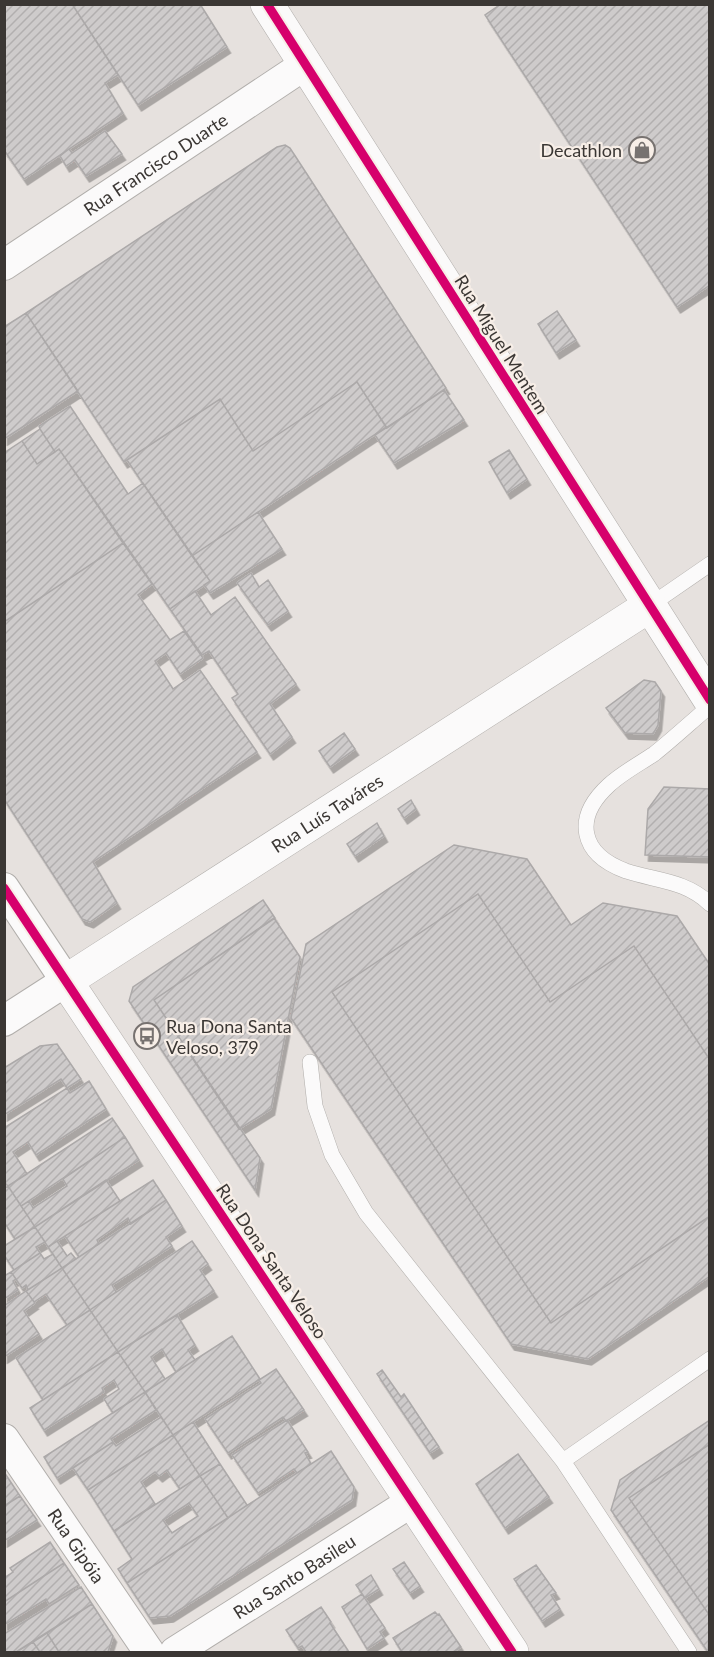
<svg xmlns="http://www.w3.org/2000/svg" width="714" height="1657" font-family="Lato,sans-serif">
  <style>
    .building { fill: url(#building-hatch); stroke: #aca9a9; stroke-width: 1.5; fill-rule: evenodd; filter: url(#shadow) }
    .lines { fill: none; stroke-linecap: round; stroke-linejoin: round }
    .service-casing { stroke: #b1aeab; stroke-width: 16 }
    .minor-casing { stroke: #b1aeab; stroke-width: 32 }
    .tertiary-casing { stroke: #b1aeab; stroke-width: 34 }
    .service { stroke: #fbfafa; stroke-width: 15 }
    .minor { stroke: #fbfafa; stroke-width: 30 }
    .tertiary { stroke: #fbfafa; stroke-width: 33 }
    .cycleway-casing { stroke: #f7eee7; stroke-width: 13 }
    .cycleway { stroke: #d6006c; stroke-width: 9 }
    .labels { text-anchor: middle; dominant-baseline: central; stroke-width: 4.5; stroke-linejoin: round; paint-order: stroke }
    .poi-label { font-size: 18px; fill: #3b3734; stroke: #f7eee7; text-anchor: end }
    .street-label { font-size: 18px; fill: #3b3734; stroke: #f7eee7 }
  </style>
  <defs>
    <pattern id="building-hatch" width="6" height="6" patternUnits="userSpaceOnUse" patternTransform="scale(1.5)"><rect width="6" height="6" fill="#cecbcb"/><path d="M-1 1l2-2M0 6l6-6M5 7l2-2" fill="none" stroke="#b2afaf"/></pattern>
    <filter id="shadow"><feDropShadow dx="3.5" dy="6" stdDeviation="0" flood-color="#0004"/></filter>
  </defs>
  <rect width="100%" height="100%" fill="#e6e1de"/>
  <!-- building -->
  <path class="building" d="M4,4h68l46,71 -13,8 18,30 -99,66 -20,-29z
    M72,4h128l27,43 -89,58z
    M501,4h209v281l-33,22 -192,-292z
    M105,131l17,23 -36,22 -11,-16 -9,6 -6,-10 9,-7 3,4z
    M285,145l5,3 156,240 -59,40 -30,-46 -104,69 -33,-52 -96,63 -98,-149 251,-166z
    M557,311l19,29 -20,13 -18,-29z
    M26,313l52,78 -74,48v-112z
    M357,382l29,45 -194,129 -65,-96 93,-61 33,52z
    M444,390l20,30 -70,43 -19,-28z
    M70,406l58,88 15,-11 67,98 -40,28 -111,-160 -4,3 -15,-23 -1,-3z
    M40,429l15,23 -18,12 -15,-23z
    M22,441l15,23 22,-15 64,94 -119,79v-169z
    M509,450l18,29 -20,14 -18,-31z
    M258,512l24,37 -72,44 -6,-8 6,-4 -18,-25z
    M123,543l29,41 -14,11 32,45 14,-9 19,27 -23,16 -14,-21 -11,8 18,28 27,-19 57,82 -164,110 24,41 -27,19 -8,-3 -78,-120v-177z
    M251,573l8,14 9,-7 20,31 -20,14 -31,-42z
    M195,591l16,24 24,-18 61,87 -26,20 22,33 -22,17 -38,-56 6,-4 -29,-43 -7,4 -32,-46z
    M644,680l11,2 6,9 -3,34 -5,9 -28,-1 -19,-25z
    M344,733l11,16 -25,18 -11,-16z
    M664,787l46,2v68l-65,-2 3,-46z
    M411,800l5,9 -12,9 -6,-9z
    M377,823l7,13 -29,20 -8,-12z
    M454,845l73,14 44,66 32,-22 74,13 33,49v95l-76,-114 -84,56 -72,-108 -146,98 219,331 159,-107v60l-122,83 -77,-15 -220,-326 15,-74z
    M478,894l72,108 84,-56 76,114v156l-159,107 -219,-331z
    M263,900l12,18 -121,82 106,158 -5,32 -126,-189 4,-14z
    M274,918l26,39 -29,152 -32,20 -85,-129z
    M57,1044l24,35 -14,9 -6,-9 -57,36v-47l36,-22z
    M89,1081l17,28 -70,46 -8,-13 -15,10 14,22 -19,12 -4,-4v-54l63,-40 3,5z
    M112,1118l13,19 -104,69 -13,-20z
    M125,1137l14,23 -104,67 -14,-21 8,-5 4,7 34,-22 -4,-7z
    M106,1180l14,21 -72,46 -13,-20z
    M153,1180l13,20 -35,24 -3,-6 -31,22 2,4 -20,13 -14,-21z
    M8,1186l27,41 -20,12 -11,-17v-33z
    M166,1200l16,26 -16,11 6,9 -60,39 4,7 -26,18 -28,-42z
    M35,1227l10,15 -9,5 4,6 -26,17 -10,-15v-9z
    M57,1241l10,15 4,-3 5,6 -14,9 -14,-21z
    M192,1241l16,23 -8,6 14,21 -96,61 -28,-42z
    M40,1253l4,6 9,-5 9,14 -34,22 -2,-5 -4,3 -11,-16z
    M62,1268l28,42 -23,15 -21,-31 -12,8 -8,-11z
    M11,1272l5,7 -3,2 5,9 -14,9v-23z
    M26,1291l9,12 -11,8 15,23 -35,23v-51z
    M90,1310l28,42 -75,48 -27,-42z
    M177,1315l18,30 -7,5 7,10 -19,12 -14,-23 -11,8 14,22 -20,13 -27,-40z
    M232,1336l28,43 -87,56 -28,-43z
    M118,1352l27,40 -32,21 -9,-14 15,-10 -5,-9 -12,8 2,4 -60,38 -14,-22z
    M276,1369l28,41 -18,11 -3,-4 -55,36 -23,-34 56,-36 -2,-3z
    M382,1370l19,27 3,-3 35,53 -9,6 -53,-79z
    M145,1392l11,18 -45,29 2,3 -56,36 -13,-21z
    M161,1417l12,18 -85,55 -15,-22 40,-26 3,4z
    M287,1420l21,32 -3,1 6,11 -14,9 -3,-4 -36,24 -26,-38z
    M710,1420v24l-81,54 81,118 -2,36 -97,-142 9,-30z
    M193,1422l27,42 -20,12 -27,-41z
    M173,1435l27,41 -20,13 -13,-19 -8,6 -4,-4 -14,10 14,22 -41,27 -26,-41z
    M710,1444v172l-81,-118z
    M331,1451l23,36 -2,13 -182,116 -20,2 -23,-35z
    M518,1454l31,43 -44,31 -29,-44z
    M220,1464l27,41 -19,13 -28,-42z
    M4,1472l16,24 -16,10z
    M200,1476l28,42 -101,65 -9,-14 14,-10 -18,-28zM189,1503l9,13 -26,17 -9,-13z
    M20,1496l17,24 -33,21v-35z
    M50,1542l14,21 -60,39v-24l9,-6 -3,-4z
    M404,1562l16,24 -10,7 -17,-24z
    M64,1563l15,22 -30,19 -3,-5 -42,26v-23z
    M536,1565l20,28 -5,2 9,14 -18,12 -28,-42z
    M371,1575l8,14 -14,9 -9,-13z
    M81,1587l11,17 -76,48h-12v-18z
    M362,1594l23,34 -5,4 4,6 -17,11 -25,-42z
    M92,1604l21,32 -5,16h-49l-12,-19z
    M321,1607l10,15 -1,1 19,29h-43l-4,-6 -4,2 -12,-18z
    M435,1612l3,3 1,-1 22,33 -8,5h-51l-9,-14z
    M47,1633l12,19h-19l-7,-10z
    M33,1642l7,10h-24z"/>
  <g class="lines">
    <defs>
      <path id="service" d="M649,606l61,-42
        M710,706c-19,16 -37,33 -56,48 -15,10 -32,19 -45,31 -36,33 -29,69 17,86 30,10 59,9 84,33
        M310,1062l5,44 17,49 34,58 197,248 126,191
        M563,1461l147,-102"/>
      <g id="minor">
        <path id="s1" d="M4,265l302,-201"/>
        <path d="M4,888l62,93 -62,40"/>
        <path id="s2" d="M4,1439l145,213"/>
        <path id="s3" d="M175,1652l238,-151"/>
      </g>
      <g id="tertiary">
        <path d="M267,4l443,696"/>
        <path id="s4" d="M512,1652l-446,-671 583,-375"/>
      </g>
    </defs>
    <!-- service casing -->
    <use href="#service" class="service-casing"/>
    <!-- minor casing -->
    <use href="#minor" class="minor-casing"/>
    <!-- tertiary casing -->
    <use href="#tertiary" class="tertiary-casing"/>
    <!-- service -->
    <use href="#service" class="service"/>
    <!-- minor -->
    <use href="#minor" class="minor"/>
    <!-- tertiary -->
    <use href="#tertiary" class="tertiary"/>
    <defs>
      <path id="cycleway" d="M267,4l443,696
        M4,888l508,764"/>
    </defs>
    <!-- cycleway casing -->
    <use href="#cycleway" class="cycleway-casing"/>
    <!-- cycleway -->
    <use href="#cycleway" class="cycleway"/>
  </g>
  <!-- icons -->
  <defs>
    <symbol id="shop-ring" viewBox="-11 -11 22 22"><circle r="9.5" fill="#f7eee7" stroke="#777270" stroke-width="1.5"/><path d="M-5-2.5h2.3a2.7 3.5 0 0 1 5.4 0H5L5.5 6h-11ZM-1.5-2.5h3a1.5 2.3 0 0 0-3 0Z" fill="#777270"/></symbol>
    <symbol id="bus-ring" viewBox="-11 -11 22 22"><circle r="9.5" fill="#f7eee7" stroke="#777270" stroke-width="1.5"/><path d="M-5-6H5V4H4V6H2V4H-2V6H-4V4H-5ZM-3.5-4V0h7V-4ZM-3.5 1.2v1.5H-2V1.2ZM2 1.2v1.5H3.5V1.2Z" fill="#777270"/></symbol>
  </defs>
  <g fill-rule="evenodd">
    <use href="#shop-ring" x="627" y="135" width="30" height="30"/>
    <use href="#bus-ring" x="132" y="1021" width="30" height="30"/>
  </g>
  <g class="labels">
    <!-- poi labels -->
    <g class="poi-label">
      <text x="622" y="150">Decathlon</text>
      <text x="166" y="1026" text-anchor="start">Rua Dona Santa<tspan x="166" dy="21">Veloso, 379</tspan></text>
    </g>
    <!-- street labels -->
    <g class="street-label">
      <text stroke="none"><textPath href="#s1" startOffset="182">Rua Francisco Duarte</textPath></text>
      <text transform="translate(502 344) rotate(58)">Rua Miguel Mentem</text>
      <text stroke="none"><textPath href="#s4" startOffset="1116">Rua Luís Taváres</textPath></text>
      <text transform="translate(272 1261) rotate(56)">Rua Dona Santa Veloso</text>
      <text stroke="none"><textPath href="#s2" startOffset="129">Rua Gipóia</textPath></text>
      <text stroke="none"><textPath href="#s3" startOffset="141">Rua Santo Basileu</textPath></text>
    </g>
  </g>
  <!-- border -->
  <rect width="714" height="1657" fill="none" stroke="#3b3734" stroke-width="12"/>
</svg>
